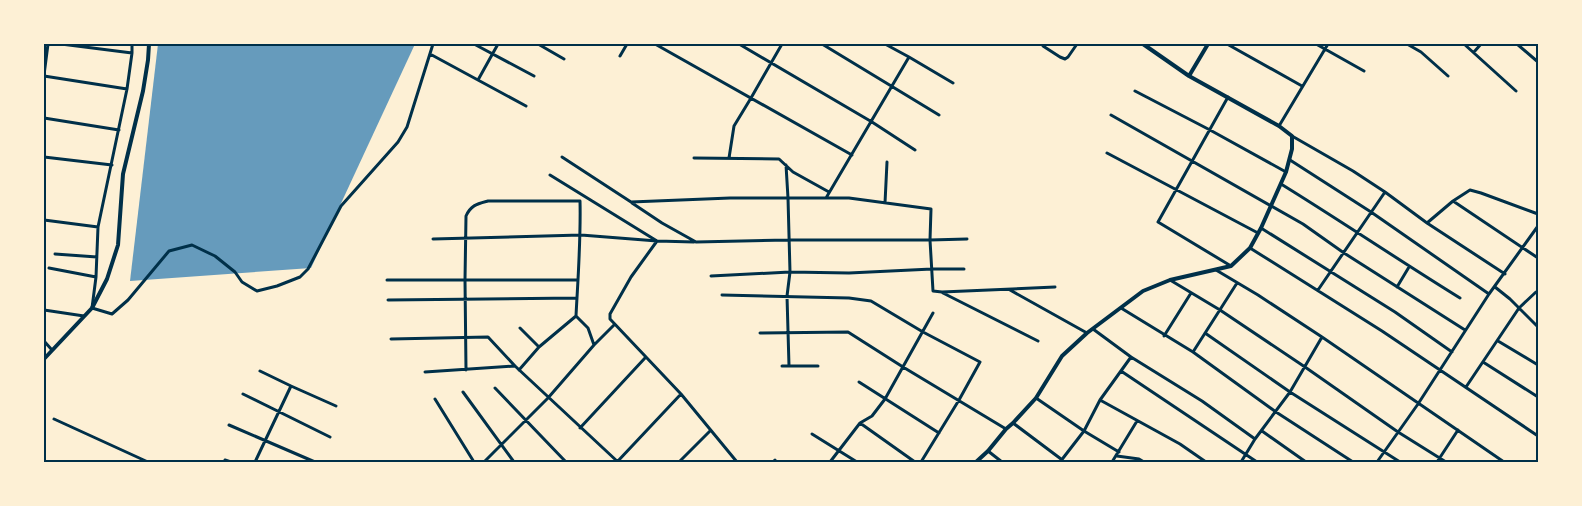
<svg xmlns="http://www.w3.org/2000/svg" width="1582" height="506" font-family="'PT Sans',sans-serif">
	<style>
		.water { fill: #669bbc }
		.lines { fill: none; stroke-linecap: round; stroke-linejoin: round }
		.minor { stroke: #003049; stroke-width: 3 }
		.tertiary { stroke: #003049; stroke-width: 4 }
		.neatline { fill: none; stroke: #003049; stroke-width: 2 }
	</style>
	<rect width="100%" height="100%" fill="#fdf0d5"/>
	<path class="water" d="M158,44H415L311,268L130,281Z"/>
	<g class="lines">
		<path class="minor" d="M61,44L132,53L127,89L98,227
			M474,44L534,76
			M538,44L564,59
			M655,44L852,155
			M739,44L872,122L915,150
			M822,44L939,115
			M1227,44L1302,86
			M1316,44L1364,71
			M1407,44L1421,52L1448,76
			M1464,44L1516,91
			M1517,44L1538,62
			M1043,46L1060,57L1065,59L1068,57L1077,44
			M1474,52L1481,44
			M132,53V44
			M430,54L526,106
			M620,56L627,44
			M909,57L953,83
			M44,75L48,44
			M44,76L127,89
			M478,80L498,44
			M1135,91L1210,130L1286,172
			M1228,97L1158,222L1231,266
			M1111,115L1303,224L1344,253L1465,330
			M44,118L119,130
			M1279,126L1328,44
			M1292,136L1353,171L1385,192L1427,223L1505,274
			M1107,153L1258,233
			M44,157L112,165
			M562,157L631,202L730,198H849L931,209L930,240L933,291L942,292L1055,287
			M694,158L779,159L793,172L829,192
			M729,158L734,126L751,98L782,44
			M1290,160L1371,212L1489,294
			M786,165L788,198L790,272L787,296L789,366
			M550,175L657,241L631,277L610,314V319L681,394L737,462
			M1281,184C1341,221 1400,261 1460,298
			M826,198L909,57L885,44
			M1453,201L1538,258
			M632,203L662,223L696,242L788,240H930L967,239
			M885,203L887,162
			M44,220L98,227L96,277L92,308L112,314L128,300L169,251L192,245L215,256L235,272L242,282L257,291L277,286L300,277L308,269L341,206L398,142L407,127L433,44
			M1427,223L1453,201L1470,190L1481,193L1538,214
			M1261,228L1395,312L1452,352
			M433,239L581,235L657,241L694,242
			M1250,248L1382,331L1538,436
			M55,254L97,257
			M49,268L96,277
			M1216,270L1258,295L1322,337L1504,462
			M711,276L790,272L849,273L932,269H964
			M387,280H577
			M1170,280L1220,310L1305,367L1398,432L1446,462
			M1397,287L1409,267
			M1495,287L1510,299L1538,327
			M1010,290L1087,333
			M1318,290L1385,192
			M943,293L1038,341
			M722,295L849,298L871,301L923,332L980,362L959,400L921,462
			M388,300L577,298
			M1121,308L1193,352L1276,412L1353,462
			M44,310L84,316
			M520,328L539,347
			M760,333L848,332L903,367L1006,429
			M1205,333L1290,392L1400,462
			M1164,336L1191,293
			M391,339L488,337L515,366L618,462
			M44,341L52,350
			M1498,341L1538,365
			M594,345L614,325
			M1193,352L1237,283
			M1131,357L1202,401L1255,439
			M1483,362L1538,397
			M782,366H818
			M466,370L465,280L466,216C471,205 477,204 488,201H580C581,239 578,277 576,316L539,347L519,370
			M1121,371L1257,462
			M425,372L515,366
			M859,382L939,433
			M291,386L336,406
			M1466,387L1519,308L1536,292H1538
			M495,388L566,462
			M463,392L514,462
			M243,394L330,437
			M1036,398L1084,431L1119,452
			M435,399L474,462
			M1100,400L1180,444L1206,462
			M54,419L148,462
			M860,423L915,462
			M1013,423L1065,462
			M229,425L315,462
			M580,428L645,358
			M1262,431L1306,462
			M812,434L857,462
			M988,451L1002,462
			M1117,456L1139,459L1144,462
			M225,460L231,462
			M255,462L291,386L260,371
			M484,462L548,398L594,345L588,328L576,316
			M617,462L681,394
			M679,462L710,431
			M773,462L775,460
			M830,462L860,423L872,416L885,399L933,313
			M1060,462L1084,431L1100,400L1131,357L1093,329
			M1112,462L1137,421
			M1241,462L1255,439L1290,392L1322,337
			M1377,462L1418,404L1489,294L1538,226
			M1437,462L1458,430"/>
		<path class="tertiary" d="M1189,76L1208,44
			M44,359L92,308L107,279L118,245L123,174L143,91L148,60L149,44
			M976,462L988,451L1006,429L1013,423L1036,398L1062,356L1087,333L1143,291L1170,280L1231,266L1250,248L1261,228L1286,172L1292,149V136L1279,126L1189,76L1143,44"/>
	</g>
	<rect width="1582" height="506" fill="none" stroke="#fdf0d5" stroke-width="90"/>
	<rect x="45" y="45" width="1492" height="416" class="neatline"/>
</svg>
